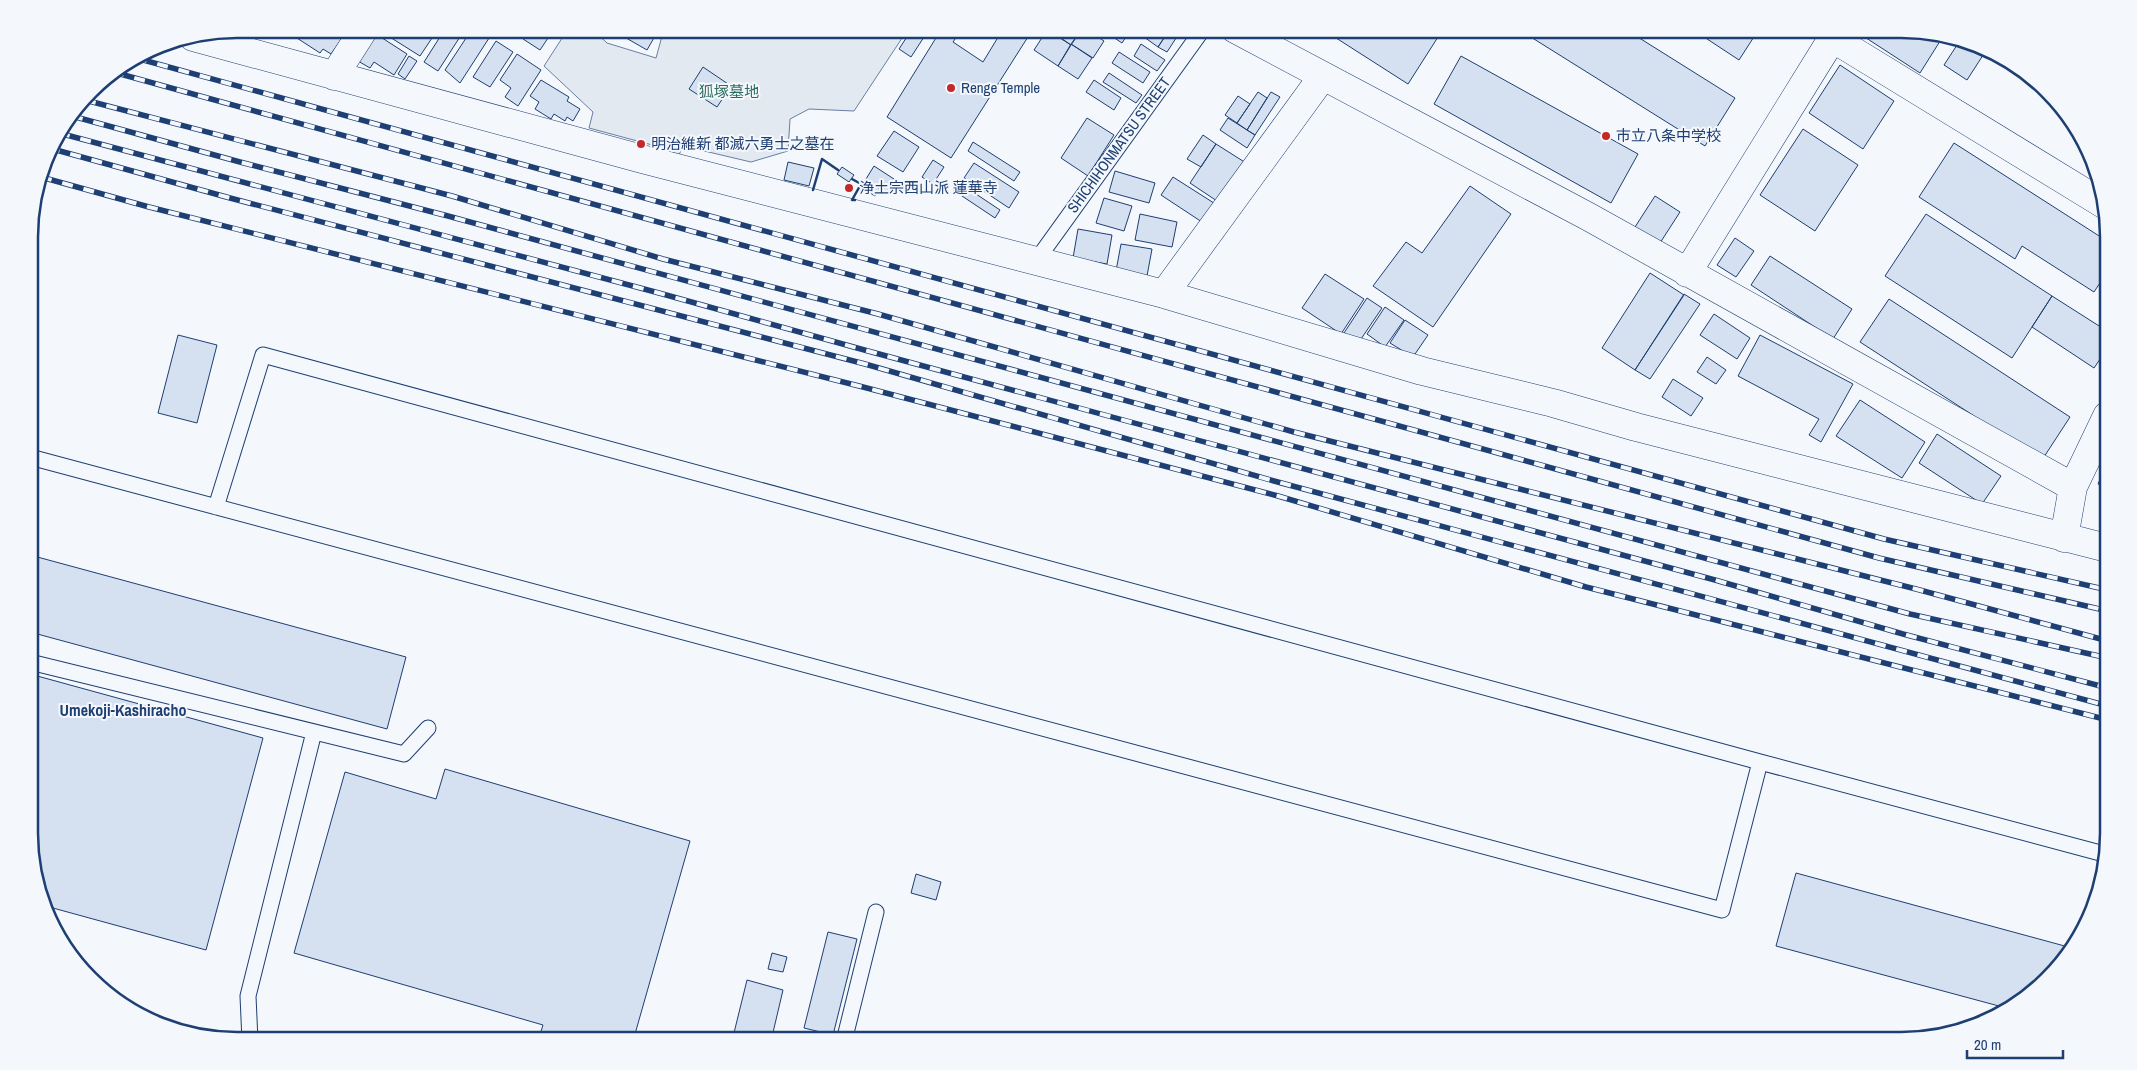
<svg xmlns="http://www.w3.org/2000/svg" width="2137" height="1070" font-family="'Archivo Narrow','Noto Sans JP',sans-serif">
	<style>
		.green { fill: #e3e9f0; stroke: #687fa3 }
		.building { fill: #d5e0f0; stroke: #1d3f73 }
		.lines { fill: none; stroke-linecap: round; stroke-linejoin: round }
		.service-casing { stroke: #1d3f73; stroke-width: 17 }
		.minor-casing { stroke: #1d3f73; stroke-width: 29 }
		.service { stroke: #f4f7fb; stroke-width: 15 }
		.minor { stroke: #f4f7fb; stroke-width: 28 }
		.rail-casing { stroke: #1d3f73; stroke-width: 5.5 }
		.rail { stroke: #f4f7fb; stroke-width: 4; stroke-dasharray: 11; stroke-linecap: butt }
		.wall { stroke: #1d3f73; stroke-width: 2.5 }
		.poi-dot { fill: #c62828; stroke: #f4f7fb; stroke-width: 2 }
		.labels { text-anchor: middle; stroke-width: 4; stroke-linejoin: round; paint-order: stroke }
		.poi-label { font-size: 15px; fill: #1d3f73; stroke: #f4f7fb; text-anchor: start }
		.park-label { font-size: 15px; fill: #2c6c60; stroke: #f4f7fb }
		.street-label { font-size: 15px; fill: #1d3f73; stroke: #f4f7fb }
		.neighbourhood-label { font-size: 16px; font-weight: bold; fill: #1d3f73; stroke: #f4f7fb }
		.rim { fill: none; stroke: #1d3f73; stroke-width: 2.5 }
	</style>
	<rect width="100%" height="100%" fill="#f4f7fb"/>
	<path class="green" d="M568,29H592L607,43L656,58L664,29H908L854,111L809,109L790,119L788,151L751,162L683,146L679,155L656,146L589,128L593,112L544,66Z"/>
	<path class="building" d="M245,29L241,35L232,30L237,29Z
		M283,29H343L347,31L331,54L323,49L320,53Z
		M377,29H431L436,32L420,56Z
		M445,29H465L438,71L424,62Z
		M472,29L480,31L482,29L491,35L460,83L445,70Z
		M507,29H527L521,38Z
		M529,29H554L540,50L523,39Z
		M615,29H659L647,50L614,31Z
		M912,29L924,37L911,57L899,49Z
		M949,29H962L953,42L983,62L1003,29H1033L951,158L887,117L939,33L945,36Z
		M1048,29H1082L1071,45Z
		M1082,29H1086L1104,41L1093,58L1071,44Z
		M1100,29H1115L1110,35Z
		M1115,29H1131L1122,43L1110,35Z
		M1137,29H1149L1144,37L1135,31Z
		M1149,29H1170L1158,47L1144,37Z
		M1170,29H1182L1167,52L1158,47Z
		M1322,29H1424L1438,37L1408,84Z
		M1518,29H1625L1735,98L1705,146Z
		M1701,29H1759L1739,60L1698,33Z
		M1864,29H1900L1942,38L1920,73L1860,34Z
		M1047,30L1071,45L1058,66L1034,50Z
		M376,34L407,54L394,75L374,62L370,68L358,61Z
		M496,41L513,52L490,87L473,77Z
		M1959,42L1987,49L1967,80L1944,65Z
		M1071,44L1092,58L1078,79L1058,66Z
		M1141,44L1165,60L1157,71L1134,56Z
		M1119,52L1150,72L1143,83L1112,63Z
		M517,54L541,70L518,106L505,97L511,88L500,80Z
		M409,56L417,61L405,79L398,74Z
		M1461,56L1638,154L1611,203L1434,104Z
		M1840,65L1894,101L1863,149L1809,113Z
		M703,67L731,86L717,107L689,89Z
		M1109,73L1142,95L1136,103L1103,82Z
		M541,80L569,97L567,101L580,109L573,121L567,117L565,121L554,114L551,119L535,109L539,102L530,96Z
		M1094,80L1121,98L1114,110L1086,92Z
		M1258,92L1267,98L1247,130L1237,123Z
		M1271,92L1280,97L1255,135L1247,130Z
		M1238,96L1250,104L1237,123L1225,115Z
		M1087,118L1114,135L1088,176L1061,158Z
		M1228,118L1255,135L1247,148L1220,130Z
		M1803,129L1858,165L1815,231L1760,195Z
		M894,131L919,147L903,172L877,156Z
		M1203,135L1216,144L1201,167L1187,159Z
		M973,142L1020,172L1014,181L968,151Z
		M1954,143L2107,241V272L2094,292L2022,246L2015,259L1919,197Z
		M1216,144L1246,163L1220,203L1190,183Z
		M933,160L944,167L933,184L922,177Z
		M788,162L814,168L809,186L784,180Z
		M974,163L1019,192L1009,208L964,178Z
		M874,166L897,181L888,194L866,179Z
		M842,167L854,175L849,182L837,174Z
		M1115,171L1155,183L1149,203L1109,192Z
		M1173,177L1217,205L1205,224L1161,195Z
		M866,179L880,189L875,196L861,187Z
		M958,182L1000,210L995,218L953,190Z
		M1470,186L1511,214L1433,327L1373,286L1406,242L1422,253Z
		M1655,196L1680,212L1660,243L1635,227Z
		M1104,198L1132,206L1124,231L1096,223Z
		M1140,214L1177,222L1172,247L1135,240Z
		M1926,214L2052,296L2012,358L1885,276Z
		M1078,229L1112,235L1107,264L1073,258Z
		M1735,238L1754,251L1736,277L1717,265Z
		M1121,244L1152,249L1147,276L1116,271Z
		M1770,256L1852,309L1833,339L1751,285Z
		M1650,273L1684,295L1635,370L1602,348Z
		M1325,274L1364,299L1341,334L1302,308Z
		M1684,294L1700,304L1650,379L1635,370Z
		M2052,296L2107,331V349L2094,368L2032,327Z
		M1367,298L1382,308L1359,342L1344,333Z
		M1889,299L2070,417L2042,460L1860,342Z
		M1385,307L1404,320L1385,347L1367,334Z
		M1714,314L1750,338L1737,359L1700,335Z
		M1405,320L1428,335L1413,357L1390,343Z
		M178,335L217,345L197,423L158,413Z
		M1760,335L1853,384L1821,442L1809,435L1819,419L1738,376Z
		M1707,357L1726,370L1716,384L1697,372Z
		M1673,379L1703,398L1691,416L1662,397Z
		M1860,400L1925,442L1902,478L1836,436Z
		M1937,434L2001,476L1982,504L1919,463Z
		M2107,462V488L2098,484Z
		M2107,506V526L2100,523Z
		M30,555L406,657L387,729L30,632Z
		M30,674L263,738L206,950L42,905L31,861Z
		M445,769L690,841L633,1041H604L587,1036L585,1041H538L543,1025L294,953L345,772L436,799Z
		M1796,873L2072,948L2057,970L2016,1006L2010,1009L1776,946Z
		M916,874L941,882L936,900L911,893Z
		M828,932L857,939L833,1035L804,1028Z
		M772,953L787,957L783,972L768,969Z
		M747,980L783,990L771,1041H732Z"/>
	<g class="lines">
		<g class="service-casing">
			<path id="service" d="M1036,261L1203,29
				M30,457L1722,910L1760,762L2104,854
				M216,507L263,355L1760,762
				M30,662L404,754L428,728
				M250,1041L248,996L314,732
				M844,1041L876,912"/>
		</g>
		<g class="minor-casing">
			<path id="minor" d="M1235,29L1589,217L2073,487
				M193,37L642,159L1164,294L1422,371L1553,403L1636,427L2107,548
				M1832,38L2105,205
				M334,76L364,29
				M1687,273L1838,29
				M1164,294L1323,76
				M2064,538L2073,487L2107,416"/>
		</g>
		<use href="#service" class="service"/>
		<use href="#minor" class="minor"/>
		<g class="rail-casing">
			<path id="rail" d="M136,58L1884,539L2108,590
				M113,72L1879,558L2108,611
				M85,100L452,196L663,259L878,314L1294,432L1916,589L2108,641
				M72,116L240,162L448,216L1910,614L2108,658
				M59,133L659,293L868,351L1715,580L1903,634L2108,688
				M49,148L230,198L865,364L1274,481L2108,706
				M41,177L149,207L863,387L1278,496L1586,587L2108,720"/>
		</g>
		<use href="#rail" class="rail"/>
		<path class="wall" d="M852,179L861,184L852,200H855
			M813,190L822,159L838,170"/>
	</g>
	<g class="poi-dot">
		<circle cx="951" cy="88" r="5"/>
		<circle cx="1606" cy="136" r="5"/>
		<circle cx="641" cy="144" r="5"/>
		<circle cx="849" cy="188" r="5"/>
	</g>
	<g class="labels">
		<g class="poi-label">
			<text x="961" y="93">Renge Temple</text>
			<text x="1616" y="141">市立八条中学校</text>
			<text x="651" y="149">明治維新 都滅六勇士之墓在</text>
			<text x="859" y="193">浄土宗西山派 蓮華寺</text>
		</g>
		<g class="park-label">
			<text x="729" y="97">狐塚墓地</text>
		</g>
		<g class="street-label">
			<text transform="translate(1119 145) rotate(-54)" y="5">SHICHIHONMATSU STREET</text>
		</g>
		<g class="neighbourhood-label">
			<text x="123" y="716">Umekoji-Kashiracho</text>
		</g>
	</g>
	<path d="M0 0H2137V1070H0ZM237 38H1901A199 199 0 0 1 2100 237V833A199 199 0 0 1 1901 1032H237A199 199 0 0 1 38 833V237A199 199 0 0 1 237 38Z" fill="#f4f7fb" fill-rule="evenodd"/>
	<path class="rim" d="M237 38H1901A199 199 0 0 1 2100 237V833A199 199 0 0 1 1901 1032H237A199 199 0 0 1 38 833V237A199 199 0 0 1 237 38Z"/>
	<path d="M1967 1050v8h96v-8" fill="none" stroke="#1d3f73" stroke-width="2.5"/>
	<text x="1974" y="1050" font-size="15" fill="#1d3f73" stroke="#f4f7fb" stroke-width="4" paint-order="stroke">20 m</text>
</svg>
